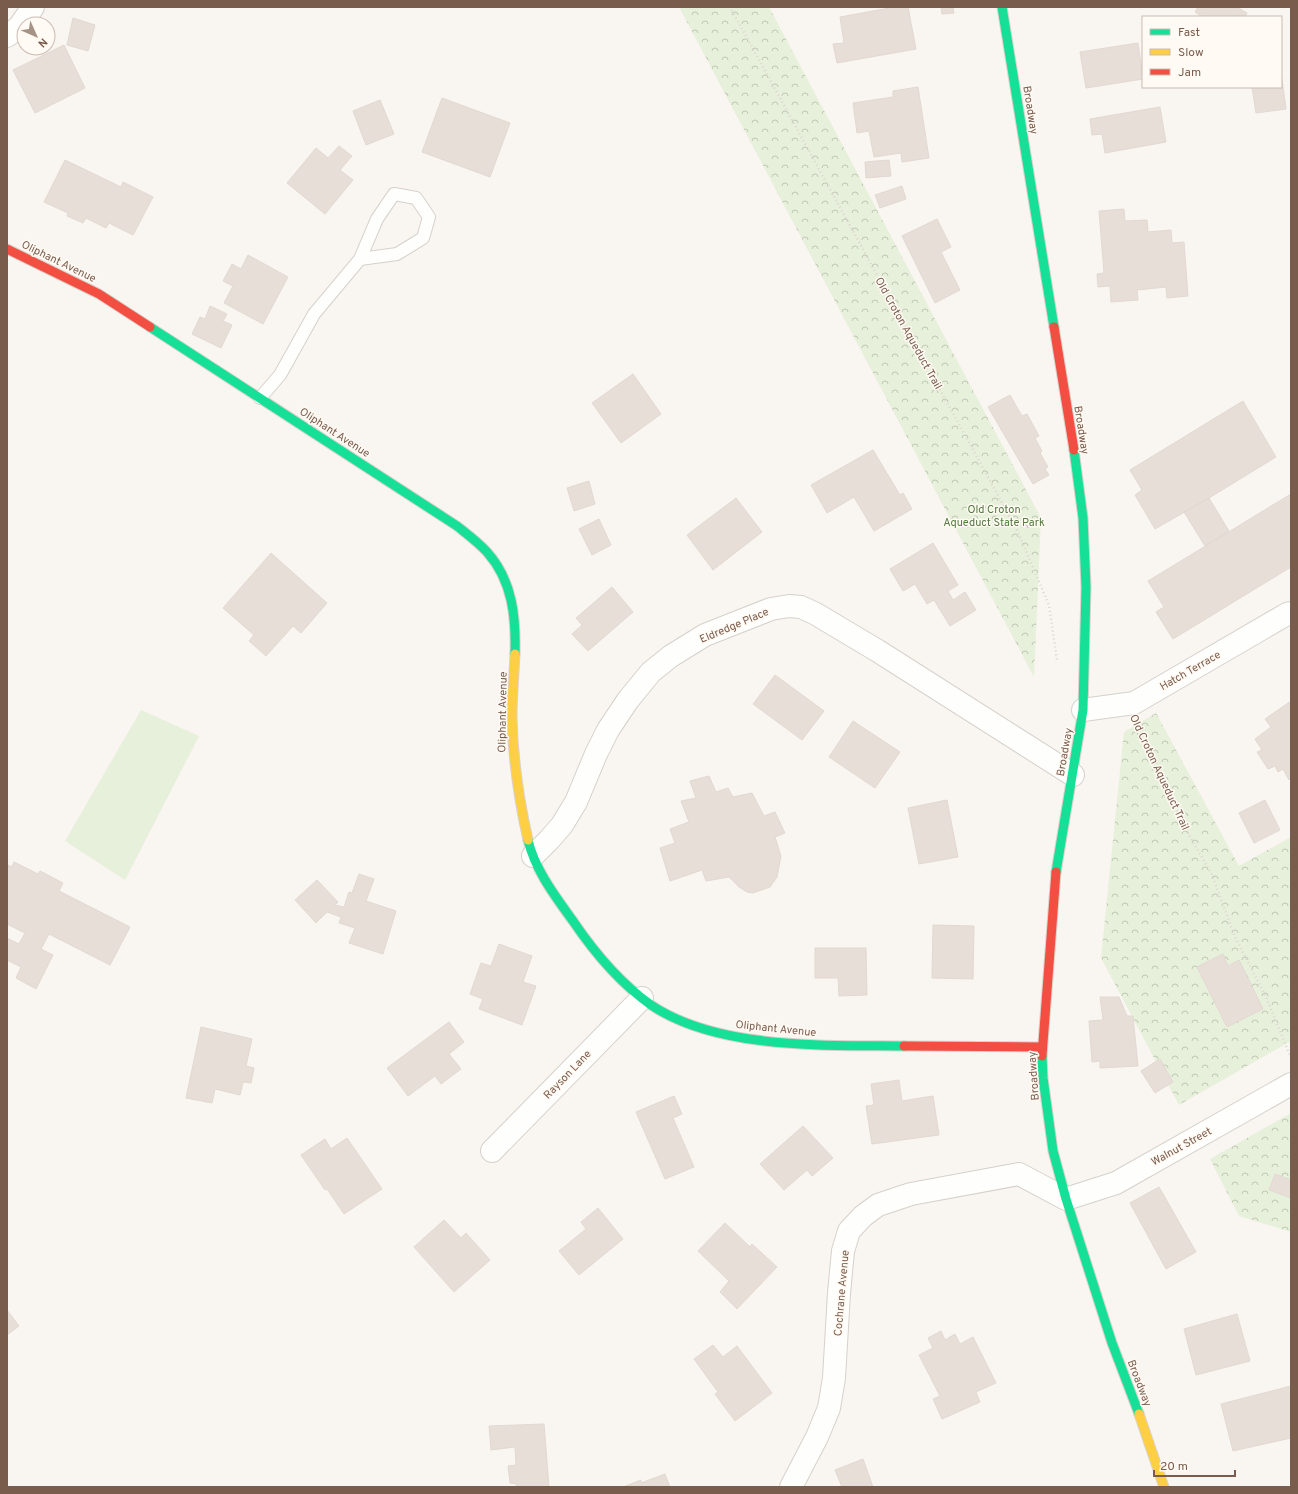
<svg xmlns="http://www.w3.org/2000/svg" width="1298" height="1494" font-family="Overpass,sans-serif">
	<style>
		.green { fill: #e7f0db }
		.park { fill: url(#park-crowns) }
		.building { fill: #e6ded7; stroke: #e2d8d2 }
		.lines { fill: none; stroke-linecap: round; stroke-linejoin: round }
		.lane-casing { stroke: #d7d1cb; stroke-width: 14 }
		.street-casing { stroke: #d7d1cb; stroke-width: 24 }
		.fast-casing { stroke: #d9d2cb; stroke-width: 11 }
		.slow-casing { stroke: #d9d2cb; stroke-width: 11 }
		.jam-casing { stroke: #d9d2cb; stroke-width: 11 }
		.path { stroke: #dcd5d0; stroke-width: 2.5; stroke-dasharray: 1 3; stroke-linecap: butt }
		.lane { stroke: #fefefd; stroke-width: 12 }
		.street { stroke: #fefefd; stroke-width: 22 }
		.fast { stroke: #16e098; stroke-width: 9 }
		.slow { stroke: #ffcf43; stroke-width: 9 }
		.jam { stroke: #f24e42; stroke-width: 9 }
		.labels { text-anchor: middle; stroke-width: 3; stroke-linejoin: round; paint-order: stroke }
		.street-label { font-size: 11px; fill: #7a5c4d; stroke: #fffaf3 }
		.park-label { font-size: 11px; fill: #537a41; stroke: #fffaf3 }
	</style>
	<defs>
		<pattern id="park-crowns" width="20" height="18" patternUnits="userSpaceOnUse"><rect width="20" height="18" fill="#e7f0db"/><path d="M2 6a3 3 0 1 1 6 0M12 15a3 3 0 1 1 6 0" fill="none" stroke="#c0c6b4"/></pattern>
	</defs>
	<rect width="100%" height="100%" fill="#f9f5f0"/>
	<path class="green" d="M141,710L199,736L125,880L65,841Z"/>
	<path class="park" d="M679,7H769L1041,518L1034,677Z
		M1156,713L1239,866L1291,837V1041L1179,1105L1101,958L1124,732Z
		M1291,1113V1232L1239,1216L1210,1159Z"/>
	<path class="building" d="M895,7H908L916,49L837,63L833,44L844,43L840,17Z
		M941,7H953L954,13L942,14Z
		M1198,7H1237L1247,13L1245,17H1202L1195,12Z
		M73,18L95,25L88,51L67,45Z
		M1138,43L1143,79L1086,88L1080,52Z
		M64,45L85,88L35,113L13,70Z
		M1281,72L1286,109L1256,113L1252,87H1281Z
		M918,87L929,158L902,162L901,153L874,157L869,131L857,133L853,103L893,97V91Z
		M442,98L510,123L490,177L422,152Z
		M380,100L394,134L366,145L353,111Z
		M1160,107L1166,142L1105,153L1102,134L1092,135L1090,119Z
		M339,146L352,156L340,170L353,180L325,214L287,183L316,148L328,158Z
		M65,160L121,187L123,182L153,197L133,235L109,223L106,228L86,218L83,223L67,216L68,213L44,202Z
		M889,160L891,176L866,178L865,162Z
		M902,186L906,199L880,208L875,195Z
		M1124,209L1125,221L1147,220L1148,232L1171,230L1172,243L1184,242L1188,296L1167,298L1166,287L1137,290L1138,300L1111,302L1110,286L1098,287L1097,274L1104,273L1099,211Z
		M937,219L951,247L941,252L960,290L935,303L902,236Z
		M248,255L288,277L263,324L224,303L233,286L223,281L232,264L241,269Z
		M210,306L227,314L223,321L232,325L221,348L192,334L200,317L205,319Z
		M633,374L661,414L621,443L592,403Z
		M1010,395L1022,416L1027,414L1039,436L1035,438L1042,451L1040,453L1048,467L1045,469L1049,475L1033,484L988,407Z
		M1243,401L1276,457L1209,498L1155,529L1135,495L1142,490L1130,470Z
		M873,450L900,495L903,493L912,509L874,531L854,497L827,513L811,485Z
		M589,481L595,504L574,511L567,488Z
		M1291,494V567L1173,639L1156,612L1164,607L1148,581Z
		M736,498L762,532L713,570L687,535Z
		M1209,498L1229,531L1205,546L1184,512Z
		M599,519L611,545L592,555L579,529Z
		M933,543L958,585L948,591L953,600L965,592L976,610L950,626L934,600L927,604L915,584L903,591L890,569Z
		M271,553L327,603L301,633L293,626L266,656L249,641L254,635L223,608Z
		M612,587L633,612L588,651L572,634L582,625L576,618Z
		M775,675L824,711L802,740L753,704Z
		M1291,701V778L1289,780L1283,769L1278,772L1275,766L1268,769L1257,752L1262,750L1255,739L1271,727L1265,719Z
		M853,721L900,752L875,788L829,757Z
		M709,776L716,792L728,788L733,797L752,793L764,816L775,812L785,833L775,837L781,856L777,877L770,887L753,893L747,892L739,887L729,877L706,881L702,870L670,881L660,848L675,843L670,829L689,822L681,801L696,798L690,781Z
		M947,800L958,857L919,864L908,808Z
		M1265,800L1280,830L1254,843L1239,813Z
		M14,862L38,874L40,871L63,883L59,891L130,927L110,965L49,934L41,949L53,955L36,989L16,978L21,967L7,960V938L19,944L25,933L7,924V866L8,865L12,867Z
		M359,874L374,879L366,901L396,911L383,954L349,943L355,928L339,923L341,917L327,912L316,923L295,900L317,880L338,902L335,905L344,907L349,892L352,893Z
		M933,925L974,926L973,979L932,978Z
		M499,944L532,956L523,982L536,986L522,1025L479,1009L483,999L470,994L481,963L491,966Z
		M815,948H866L867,995L839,996L838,978H815Z
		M1223,954L1228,966L1239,960L1263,1009L1227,1027L1197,967Z
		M1100,997H1119L1127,1016H1133L1138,1066L1100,1068V1061L1092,1062L1089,1021L1103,1020Z
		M449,1022L464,1042L449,1054L461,1069L441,1084L435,1076L408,1096L387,1068Z
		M201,1027L252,1039L246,1066L254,1068L251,1083L243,1082L240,1095L215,1089L212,1103L186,1098Z
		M1160,1059L1173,1082L1155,1093L1141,1071Z
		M899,1080L902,1101L933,1096L939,1135L872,1144L866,1106L874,1105L871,1084Z
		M674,1096L682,1114L673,1118L694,1167L665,1179L636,1112Z
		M803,1126L833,1158L812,1176L807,1170L784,1190L760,1164Z
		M347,1138L382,1189L344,1214L327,1189L325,1190L301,1155L325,1139L331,1149Z
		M1275,1174L1291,1180V1198L1269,1190Z
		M1159,1187L1196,1252L1166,1269L1130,1203Z
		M598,1208L623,1239L579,1275L559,1251L586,1229L581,1222Z
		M444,1220L461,1238L466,1233L490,1260L454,1292L414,1247Z
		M725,1223L750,1247L752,1244L777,1267L737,1309L720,1292L729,1281L698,1251Z
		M7,1310L19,1326L7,1335Z
		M1237,1314L1250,1361L1196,1375L1184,1329Z
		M941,1331L945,1340L955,1334L960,1344L973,1337L996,1383L976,1392L980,1402L942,1419L933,1399L940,1396L919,1355L933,1348L928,1338Z
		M713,1345L723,1357L737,1346L772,1393L735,1421L715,1394L718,1392L694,1359Z
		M1291,1386V1438L1233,1451L1221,1404Z
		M544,1424L549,1487H517L516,1484L510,1483L508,1466L516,1465L515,1447L491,1450L489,1426Z
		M863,1459L873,1487H842L835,1470Z
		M665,1474L670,1487H623L641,1480V1483Z"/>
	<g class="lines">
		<g class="lane-casing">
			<path id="lane" d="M260,398L280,375L314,314L360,259L397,254L423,238L429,217L416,198L394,194L377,219L360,259"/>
		</g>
		<g class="street-casing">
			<path id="street" d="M7,36L19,27L33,7
				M1083,710L1134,703L1287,614L1291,613
				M533,856L549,840L562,825L576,802L596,754L608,730L628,700L651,672L671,656L705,635L771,609L789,606L801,607L816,614L878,651L1073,775
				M492,1151L642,998
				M791,1487L817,1437L829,1408L834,1378L839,1293L843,1251L849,1231L863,1216L878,1205L911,1194L1019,1174L1066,1199L1116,1183L1291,1084"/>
		</g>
		<g class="fast-casing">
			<path id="fast" d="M1002,7L1054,327
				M150,327L457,526C467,534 478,542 487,552C513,581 516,618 515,654
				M528,840C535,870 555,896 573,921C594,952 620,983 651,1005C718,1050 826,1045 904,1046
				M1056,872L1083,710L1086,587L1083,518L1074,450
				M1042,1056L1043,1078L1053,1151L1066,1199L1112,1343L1139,1414"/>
		</g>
		<g class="slow-casing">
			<path id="slow" d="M515,654C514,676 512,697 512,718C513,759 519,800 528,840
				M1139,1414L1164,1487"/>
		</g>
		<g class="jam-casing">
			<path id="jam" d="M7,249L99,294L150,327
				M1054,327L1074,450
				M904,1046L1042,1047
				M1042,1056L1056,872"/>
		</g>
		<path class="path" d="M730,7L1017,530L1049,605L1057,660
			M1141,726L1181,821L1212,875L1235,937L1266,997L1291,1058"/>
		<use href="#lane" class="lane"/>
		<use href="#street" class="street"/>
		<use href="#fast" class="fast"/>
		<use href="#slow" class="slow"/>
		<use href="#jam" class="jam"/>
	</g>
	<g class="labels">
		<g class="street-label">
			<text transform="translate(1031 110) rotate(81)" y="4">Broadway</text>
			<text transform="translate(59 261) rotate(26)" y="4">Oliphant Avenue</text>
			<text transform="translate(909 333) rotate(61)" y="4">Old Croton Aqueduct Trail</text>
			<text transform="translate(1082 430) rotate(81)" y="4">Broadway</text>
			<text transform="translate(335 432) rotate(33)" y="4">Oliphant Avenue</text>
			<text transform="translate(734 625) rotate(-23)" y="4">Eldredge Place</text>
			<text transform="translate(1190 670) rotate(-30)" y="4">Hatch Terrace</text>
			<text transform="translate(502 712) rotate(-89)" y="4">Oliphant Avenue</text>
			<text transform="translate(1064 752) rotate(-80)" y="4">Broadway</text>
			<text transform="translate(1160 772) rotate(65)" y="4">Old Croton Aqueduct Trail</text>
			<text transform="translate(776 1028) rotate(6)" y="4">Oliphant Avenue</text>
			<text transform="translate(567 1074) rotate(-46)" y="4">Rayson Lane</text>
			<text transform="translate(1033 1076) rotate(-94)" y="4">Broadway</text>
			<text transform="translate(1181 1146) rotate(-29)" y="4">Walnut Street</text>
			<text transform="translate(841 1293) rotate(-85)" y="4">Cochrane Avenue</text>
			<text transform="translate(1140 1383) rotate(69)" y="4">Broadway</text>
		</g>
		<g class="park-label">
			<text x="994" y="513">Old Croton<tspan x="994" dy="13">Aqueduct State Park</tspan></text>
		</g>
	</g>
	<rect width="1298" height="1494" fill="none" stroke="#7a5c4d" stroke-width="16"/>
	<rect x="1142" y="16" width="140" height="72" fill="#fffaf3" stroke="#cabbb1"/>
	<rect x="1150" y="29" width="20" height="6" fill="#16e098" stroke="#cabbb1"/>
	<text x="1178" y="36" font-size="12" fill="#7a5c4d">Fast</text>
	<rect x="1150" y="49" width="20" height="6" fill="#ffcf43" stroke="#cabbb1"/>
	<text x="1178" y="56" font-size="12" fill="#7a5c4d">Slow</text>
	<rect x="1150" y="69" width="20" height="6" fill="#f24e42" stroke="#cabbb1"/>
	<text x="1178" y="76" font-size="12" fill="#7a5c4d">Jam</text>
	<g transform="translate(36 36) rotate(135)"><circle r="19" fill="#fffaf3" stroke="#cabbb1"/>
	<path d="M0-3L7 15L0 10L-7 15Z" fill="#a69286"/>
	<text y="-6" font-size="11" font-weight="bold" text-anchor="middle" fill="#7a5c4d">N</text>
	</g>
	<path d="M1154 1470v6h81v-6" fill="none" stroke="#7a5c4d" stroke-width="2"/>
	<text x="1160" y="1470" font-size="12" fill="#7a5c4d" stroke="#fffaf3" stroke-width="3" paint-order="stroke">20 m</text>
</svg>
